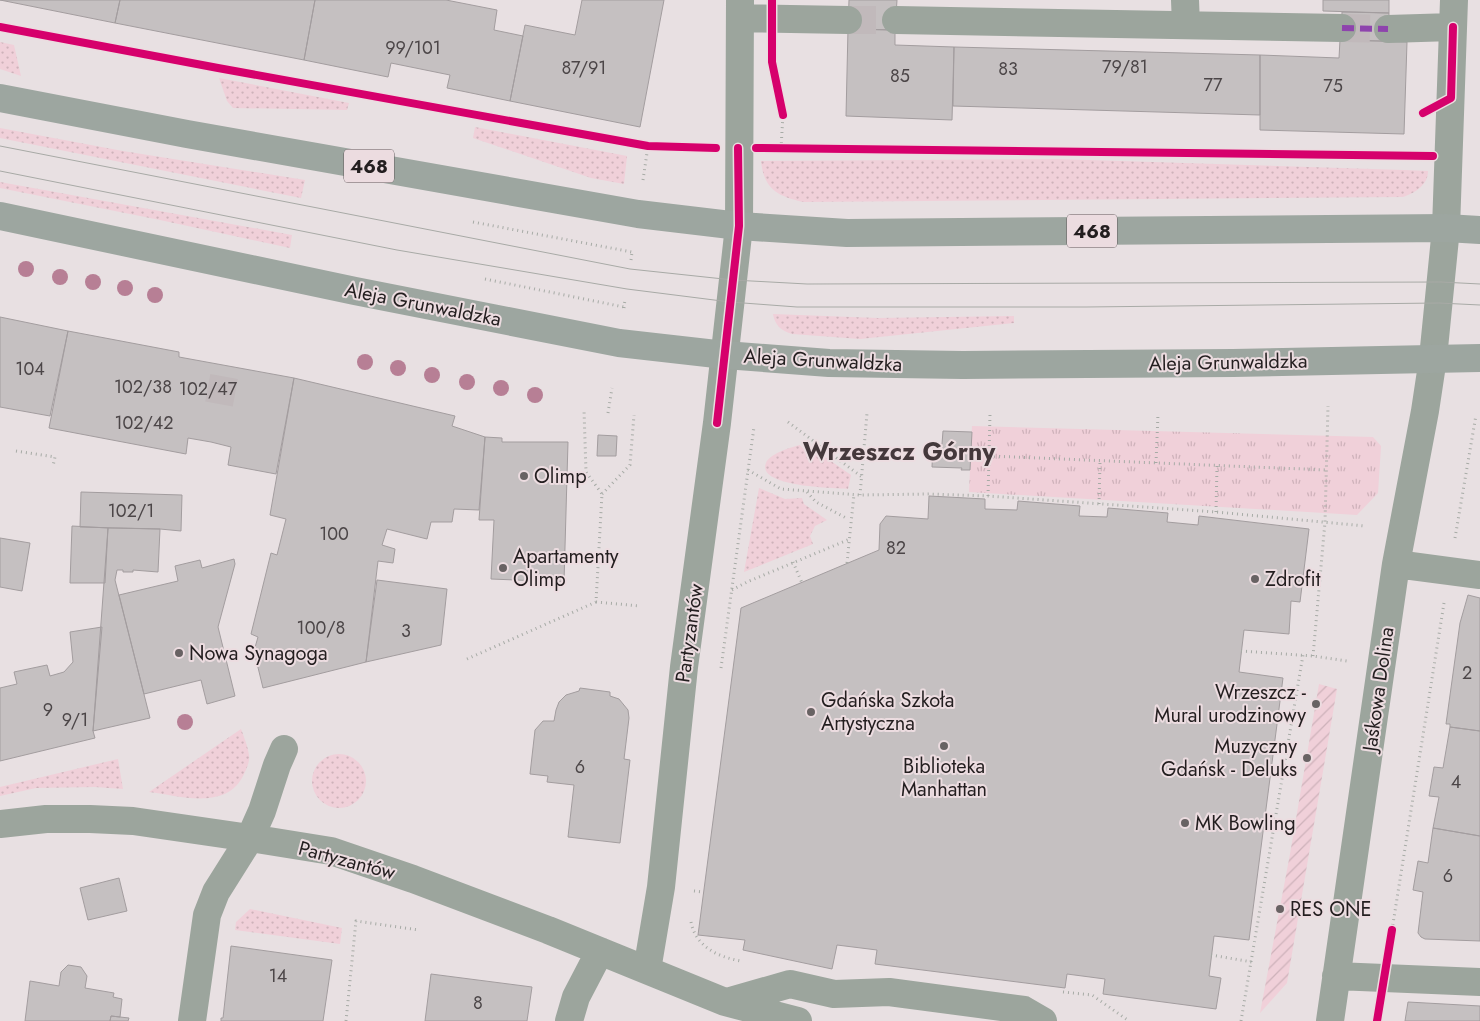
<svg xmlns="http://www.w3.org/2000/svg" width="1480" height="1021" font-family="Jost,sans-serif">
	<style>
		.grass { fill: url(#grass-dots) }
		.park { fill: url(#park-tufts) }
		.garden { fill: url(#garden-furrows) }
		.building { fill: #c5c0c1; stroke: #a39d9f }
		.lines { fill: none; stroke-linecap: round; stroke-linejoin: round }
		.minor-tunnel { stroke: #c1b9bb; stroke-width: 28; stroke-dasharray: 28 14; stroke-linecap: butt }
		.path { stroke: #a7aba6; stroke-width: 3; stroke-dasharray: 1 4; stroke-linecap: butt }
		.minor { stroke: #9ca59d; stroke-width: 28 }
		.major { stroke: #9da6a0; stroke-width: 28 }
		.tram { stroke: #a8aaa6; stroke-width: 1 }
		.quiet { stroke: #8e44ad; stroke-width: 6; stroke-dasharray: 12 6; stroke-linecap: butt }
		.cycleway-casing { stroke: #ecdce0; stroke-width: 11 }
		.cycleway { stroke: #d6006c; stroke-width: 8 }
		.tree { fill: #b77f95 }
		.poi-dot { fill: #686263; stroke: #ecdce0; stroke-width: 2 }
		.labels { text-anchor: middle; stroke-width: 4; stroke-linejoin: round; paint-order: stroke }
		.number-label { font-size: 18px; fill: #4c4648 }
		.shield { fill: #ecdce0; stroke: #5f5759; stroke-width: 1 }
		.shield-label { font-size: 19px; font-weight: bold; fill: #231e1f }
		.street-label { font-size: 20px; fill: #231e1f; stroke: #ecdce0 }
		.poi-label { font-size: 20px; fill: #231e1f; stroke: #ecdce0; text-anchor: start }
		.district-label { font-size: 25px; font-weight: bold; fill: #44383b; stroke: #ecdce0 }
	</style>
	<defs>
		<pattern id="grass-dots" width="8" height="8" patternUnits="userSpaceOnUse" patternTransform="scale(1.25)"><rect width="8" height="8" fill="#f0d0d9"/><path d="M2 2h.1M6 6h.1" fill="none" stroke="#ceb2ba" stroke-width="1.8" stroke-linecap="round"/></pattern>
		<pattern id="park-tufts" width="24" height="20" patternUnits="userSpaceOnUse" patternTransform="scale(1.25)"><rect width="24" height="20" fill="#f0d0d9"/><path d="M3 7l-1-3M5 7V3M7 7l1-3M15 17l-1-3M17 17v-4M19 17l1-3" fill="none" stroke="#ceb2ba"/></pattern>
		<pattern id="garden-furrows" width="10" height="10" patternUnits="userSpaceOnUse" patternTransform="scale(1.25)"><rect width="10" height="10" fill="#f0d0d9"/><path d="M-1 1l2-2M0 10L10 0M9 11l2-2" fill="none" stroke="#ceb2ba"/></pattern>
	</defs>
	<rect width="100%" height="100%" fill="#e8e0e2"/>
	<path class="grass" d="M0,42L14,45L21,76L0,69Z
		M219,78L349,103L347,110L233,108L227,101Z
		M475,127L627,156L624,184L591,178L473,138Z
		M0,128L123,151L305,180L301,198L0,138Z
		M1057,159L1404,170L1428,171C1428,185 1415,193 1403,197L803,202C777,196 764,189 761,161Z
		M0,182L292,235L290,248L160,220L0,188Z
		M773,314L878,318L1014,316V323L860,339L792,334C782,331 775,326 773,314Z
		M800,445L809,455L815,450L851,475L848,489C834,488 756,487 766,463C769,454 791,447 800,445Z
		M759,488L785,499L802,498L804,504L827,520L815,526L810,536L813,544L744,572Z
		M241,729C244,737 248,747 249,755C250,761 247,768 244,774C227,811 181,796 149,792Z
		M312 781a27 27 0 1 1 54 0a27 27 0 1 1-54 0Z
		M118,759L123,789L95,787L36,788L0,796V787Z
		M250,909L342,928L340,944L235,930L236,922Z"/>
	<path class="park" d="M972,426L1373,437L1381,446L1378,493L1357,515L969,492Z"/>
	<path class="garden" d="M1319,684L1337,689L1287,983L1260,1013L1290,854Z"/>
	<path class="building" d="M0,0H120L115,23Z
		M120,0H315L304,60L115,23Z
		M315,0H446L497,10L494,30L523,36L510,101L447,88L450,75L391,63L388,77L304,60Z
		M582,0H664L640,127L510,101L525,25L575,35Z
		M849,0H897L895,30L848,29Z
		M1323,0H1389V13L1323,11Z
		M1342,12L1389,13L1388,41L1341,40Z
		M848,29L895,30V45L954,47L952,120L846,116Z
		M1340,40L1407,42L1404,134L1260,130V55L1339,58Z
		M954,47L1260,55V115L953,106Z
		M0,317L68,331L50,416L0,407Z
		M68,331L179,352V357L294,378L276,474L228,465L231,447L211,442L188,438L186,454L49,428Z
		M294,378L455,416L452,426L485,437L479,510L454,509L452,522H431L427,539L387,529L382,545L395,549L393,563L378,561L366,662L263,688L254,651L258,637L251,634L271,553L277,555L286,519L270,515Z
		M943,431L972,432L970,470H961L962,468L932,467L933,444H942Z
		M598,435L617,436L616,456H597Z
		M485,437L502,438V442H568L564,582L491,579L494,520H479Z
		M81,492L182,495L181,531L160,529L80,527Z
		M929,496L985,499V509L1017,510L1018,501L1080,506L1079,516L1107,517L1108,508L1168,513L1167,522L1198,525L1199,516L1309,529L1300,602L1291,601L1289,634L1244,630L1239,672L1283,678L1249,940L1214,936L1209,976L1221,978L1216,1009L1103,994L1105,979L1067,974L1065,988L875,964L877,950L837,945L832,969L743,950L745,940L698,935L741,608L879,550L880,524L886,516L928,519Z
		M72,526L108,528L105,583H70Z
		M108,528L160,529L158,572L133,570V572H123V570H117L115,580L150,718L93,731Z
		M0,538L30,543L22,591L0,587Z
		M234,559L235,564L218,627L235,696L207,704L201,680L144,694L119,595L178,581L175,566L200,560L202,568Z
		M377,580L447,589L441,645L366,662Z
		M1468,595L1480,598V731L1450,727V724H1446L1460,623Z
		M102,627L93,731L95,738L0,761V688L17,684L14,672L47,665L50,676L64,672L73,662L70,632Z
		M580,688L610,692V696L619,699L628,710L629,718L624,759L630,760L620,843L568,837L574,785L547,782L548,776L530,774L535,730L543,721H554L556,710L559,702L566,695L579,691Z
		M1450,727L1480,731V836L1433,828L1439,797L1429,796L1434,767L1443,768Z
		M1433,828L1480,836V941L1425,939L1421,937L1418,933L1423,892L1413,890L1418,861L1428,863Z
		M119,878L127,911L88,920L80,888Z
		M231,946L332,960L323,1021H221V1018H223Z
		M68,965L81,967L87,976L85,988L114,993L113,997L122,999L120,1017L111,1016L110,1021H25L30,981L59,986L61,972Z
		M431,974L532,987L527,1021H425Z
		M1408,1002L1480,1006V1021H1405Z
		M111,1016L129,1018L128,1021H110Z"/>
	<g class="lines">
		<path class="minor-tunnel" d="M848,20H896
			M1342,28L1388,29
			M219,404L226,366"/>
		<path class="path" d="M781,148L783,115
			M643,180L648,146
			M473,222L632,252
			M631,260L632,252
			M485,279L624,307
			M624,308L625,299
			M608,413L612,388
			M788,422L862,477
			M16,451L55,457L53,466
			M989,456L1327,470
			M1156,463L1158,414
			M748,470L781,489L860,495L929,494L988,496L1216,512L1365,526
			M807,492L816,502L848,519
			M602,494L630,465L634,415
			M860,495L867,413
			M988,496L990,414
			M1099,504L1100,461
			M1216,512L1217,466
			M1455,538L1476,415
			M793,562L802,583
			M847,563L854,494
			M732,590L747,582L850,539
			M596,602L640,606
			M1241,651L1313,656L1347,661
			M1313,656L1325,522L1328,406
			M467,659L596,602L602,494L586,472L584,410
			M721,668L754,427
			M694,891L703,892
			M691,922C696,947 718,957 741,961
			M1392,930L1444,603
			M1211,955L1252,962
			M1063,992L1092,995L1129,1021
			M346,1021L356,921L419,930
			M1241,1021L1303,655"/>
		<path class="minor" d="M1185,0L1186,25
			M740,18L848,20
			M896,20L1342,28
			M1388,29L1453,27
			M1396,564L1480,575
			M0,824L46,819H90L133,821L250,838L331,851L413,879L548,930L725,1002L798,1021
			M647,970L661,887L684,667L717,423L739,226L740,0
			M1336,976L1480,982
			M727,1002L790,984L834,994L889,992L1024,1010L1043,1021
			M192,1021L207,915L216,892L250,838L262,811L277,765L284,749
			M569,1021L576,997L600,951
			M1330,1021L1396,564L1425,411L1433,358L1446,228L1454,0"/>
		<path class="major" d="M0,98L187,134L638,214L739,226L847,233L1446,228L1480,230
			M0,216L355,291L619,343L725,355L829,363L963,365L1233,363L1480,358"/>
		<path class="tram" d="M0,146L630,269L733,280L807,284L1441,282L1480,284
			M0,171L397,250L627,289L730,302L797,307H1086L1439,303L1480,305"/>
		<path class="quiet" d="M1342,28L1388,29"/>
		<g class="cycleway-casing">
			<path id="cycleway" d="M772,0V62L783,115
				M0,27L218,68L648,146L716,148
				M1423,113L1451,98L1453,27
				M756,148L1433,156
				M717,423L739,226L738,148
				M1377,1021L1392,930"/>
		</g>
		<use href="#cycleway" class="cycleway"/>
	</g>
	<g class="tree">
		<circle cx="26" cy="269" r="8"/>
		<circle cx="60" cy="277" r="8"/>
		<circle cx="93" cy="282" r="8"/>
		<circle cx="125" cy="288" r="8"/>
		<circle cx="155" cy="295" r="8"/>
		<circle cx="365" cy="362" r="8"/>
		<circle cx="398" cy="368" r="8"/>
		<circle cx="432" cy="375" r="8"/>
		<circle cx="467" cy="382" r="8"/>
		<circle cx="501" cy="388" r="8"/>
		<circle cx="535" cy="395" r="8"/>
		<circle cx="185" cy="722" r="8"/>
	</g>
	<g class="poi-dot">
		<circle cx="524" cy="476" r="5"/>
		<circle cx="503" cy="568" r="5"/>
		<circle cx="1255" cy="579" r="5"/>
		<circle cx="179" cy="653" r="5"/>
		<circle cx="1316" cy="704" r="5"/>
		<circle cx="811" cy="712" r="5"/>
		<circle cx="944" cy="746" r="5"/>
		<circle cx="1307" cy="758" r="5"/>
		<circle cx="1185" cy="823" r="5"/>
		<circle cx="1280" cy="909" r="5"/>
	</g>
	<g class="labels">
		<g class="number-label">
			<text x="413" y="54">99/101</text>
			<text x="1125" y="73">79/81</text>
			<text x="584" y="74">87/91</text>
			<text x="1008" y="75">83</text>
			<text x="900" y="82">85</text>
			<text x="1213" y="91">77</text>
			<text x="1333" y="92">75</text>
			<text x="30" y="375">104</text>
			<text x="143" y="393">102/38</text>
			<text x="208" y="395">102/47</text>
			<text x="144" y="429">102/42</text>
			<text x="131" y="517">102/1</text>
			<text x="334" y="540">100</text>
			<text x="896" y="554">82</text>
			<text x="321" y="634">100/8</text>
			<text x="406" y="637">3</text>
			<text x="1467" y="679">2</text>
			<text x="48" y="716">9</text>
			<text x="75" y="726">9/1</text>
			<text x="580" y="773">6</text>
			<text x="1456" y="788">4</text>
			<text x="1448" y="882">6</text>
			<text x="278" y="982">14</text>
			<text x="478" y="1009">8</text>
		</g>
		<g class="shield">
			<rect x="344" y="149.5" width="50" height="33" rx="4"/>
			<rect x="1067" y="214.5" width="50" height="33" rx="4"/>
		</g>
		<g class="shield-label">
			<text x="369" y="173">468</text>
			<text x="1092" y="238">468</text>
		</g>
		<g class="street-label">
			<text transform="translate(423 304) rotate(11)" y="7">Aleja Grunwaldzka</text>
			<text transform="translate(823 360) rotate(3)" y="7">Aleja Grunwaldzka</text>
			<text transform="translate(1228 362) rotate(-1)" y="7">Aleja Grunwaldzka</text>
			<text transform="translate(689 633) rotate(-82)" y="7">Partyzantów</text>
			<text transform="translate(1378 689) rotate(-82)" y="7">Jaśkowa Dolina</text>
			<text transform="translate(347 860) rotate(15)" y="7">Partyzantów</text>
		</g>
		<g class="poi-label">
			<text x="534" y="483">Olimp</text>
			<text x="513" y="563">Apartamenty<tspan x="513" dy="23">Olimp</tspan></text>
			<text x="1265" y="586">Zdrofit</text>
			<text x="189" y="660">Nowa Synagoga</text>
			<text x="1306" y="699" text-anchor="end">Wrzeszcz -<tspan x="1306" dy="23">Mural urodzinowy</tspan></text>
			<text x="821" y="707">Gdańska Szkoła<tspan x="821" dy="23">Artystyczna</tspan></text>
			<text x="1297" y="753" text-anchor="end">Muzyczny<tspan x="1297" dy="23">Gdańsk - Deluks</tspan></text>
			<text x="944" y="773" text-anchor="middle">Biblioteka<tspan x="944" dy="23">Manhattan</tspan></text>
			<text x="1195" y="830">MK Bowling</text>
			<text x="1290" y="916">RES ONE</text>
		</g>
		<g class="district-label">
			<text x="899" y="460">Wrzeszcz Górny</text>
		</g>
	</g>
</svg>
